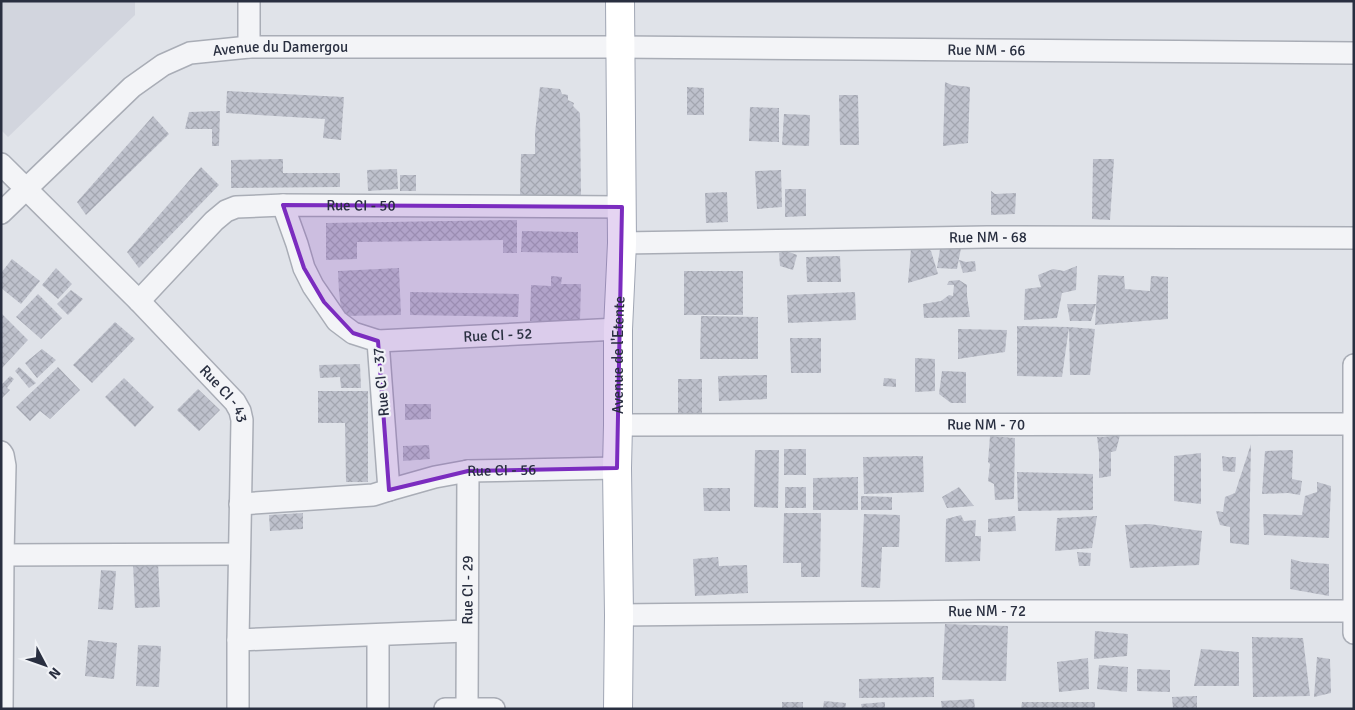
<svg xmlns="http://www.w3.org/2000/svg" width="1355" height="710" font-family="Signika,sans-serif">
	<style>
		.built { fill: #d2d5de }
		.building { fill: url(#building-cross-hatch) }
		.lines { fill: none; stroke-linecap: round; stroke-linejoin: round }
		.minor-casing { stroke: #a9adb6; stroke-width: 24 }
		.primary-casing { stroke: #a0a6b4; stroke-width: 30 }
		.minor { stroke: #f3f4f7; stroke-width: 21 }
		.primary { stroke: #fff; stroke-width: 28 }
		.marked { fill: #7b2cbf; fill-opacity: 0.2; stroke: #7b2cbf; stroke-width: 4; stroke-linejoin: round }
		.labels { text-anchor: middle; stroke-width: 4.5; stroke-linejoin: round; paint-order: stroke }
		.street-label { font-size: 15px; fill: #292f40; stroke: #f0f2f6 }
	</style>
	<defs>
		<pattern id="building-cross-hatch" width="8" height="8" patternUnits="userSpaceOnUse" patternTransform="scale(1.25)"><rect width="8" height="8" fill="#bec1cc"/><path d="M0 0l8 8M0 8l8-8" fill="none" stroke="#a3a6b0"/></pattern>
	</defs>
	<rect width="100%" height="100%" fill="#e0e3e9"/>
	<path class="built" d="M1,1H135V15L8,137L1,130Z"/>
	<path class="building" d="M945,82L952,85L970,87L968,143L943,146Z
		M540,87L560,89L562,94L568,95V100L574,103L573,106L580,113L581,196H520L521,154H535V133Z
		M687,87L704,88V115H687Z
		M227,91L344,97L341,140L323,138L325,119L226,113Z
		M839,95H858L859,145H840Z
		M750,107L779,108V142L749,141Z
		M220,111L219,146H212V129H185L189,112Z
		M784,114L810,115L809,146L782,145Z
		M153,116L169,134L86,215L77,202Z
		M283,159V173H340V187L231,188V160Z
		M1093,159H1114L1110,220L1092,219Z
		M201,167L219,185L139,268L127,252Z
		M397,169L398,189L368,191L367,170Z
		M781,170L782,207L757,209L755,171Z
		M400,175H416V191H400Z
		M785,189H806V216L785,217Z
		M991,191L995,194L1016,193L1015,214L991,215Z
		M727,192L728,222L706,223L705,193Z
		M517,220V253H503V240L357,242V259L326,260V223Z
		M522,231L578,232V253L521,252Z
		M925,247L931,251L938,274L908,283L911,248Z
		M961,248L957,269L937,268L940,249Z
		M786,251L797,255L793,270L780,266L779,253Z
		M840,256L841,282H807L806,257Z
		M12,259L40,281L21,304L1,288V273Z
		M959,260L966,262L975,261L976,271L963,273Z
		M1077,266L1076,290L1062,293L1057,318L1024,320L1025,289L1041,287L1038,275L1053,269L1064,271Z
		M56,268L72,284L58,299L42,285Z
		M399,268L401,315L342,316L339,292L338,271Z
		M684,271H743V315H684Z
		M1098,275L1124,276L1125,289L1150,291L1151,276L1168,277V319L1095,325Z
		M551,276L562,277L561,284H581L580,321H530L531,285L551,286Z
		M959,280L967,285V296L970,317L924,318L923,304L941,301L949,295L953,296L954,285H947L949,281Z
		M71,290L83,299L68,315L57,304Z
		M410,292L519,294L518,317L410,315Z
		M855,292L856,320L788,323L787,295Z
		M38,294L62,318L41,339L16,317Z
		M1067,304H1096L1091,321H1070Z
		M1,313L28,340L1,369Z
		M701,316L758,317V359H700Z
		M115,322L135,339L92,383L73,365Z
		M1017,326L1069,327L1062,377L1017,376Z
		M1069,327L1095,329L1090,375H1070Z
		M958,329L1007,330L1005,352L958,359Z
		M790,338H821V373H791Z
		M42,349L56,360L37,378L25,363Z
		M915,358L935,359V391L915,392Z
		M360,364L361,388H341L340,377L320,378L319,365Z
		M19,367L36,383L29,388L15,371Z
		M58,367L80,390L50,419L40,411L30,421L16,407Z
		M942,371L966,372V403H951L939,394Z
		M767,375V399L719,401L718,376Z
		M10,376L14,379L7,388L10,390L1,399V385Z
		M124,378L154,407L135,427L105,397Z
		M884,378L896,379V387L883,386Z
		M678,379H702V414H678Z
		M198,389L220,410L199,431L177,410Z
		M318,391H368V482H346L345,423H318Z
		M405,404H431V419L405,420Z
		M1120,435L1116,451L1111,452V476L1099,478V452L1097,437H1104Z
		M990,436L1015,438L1014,499L995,500L994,484L988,481L990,464L988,462Z
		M1251,444L1249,545L1230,543V527L1220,525L1216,511L1223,512L1225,497L1235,493Z
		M429,445L430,459L403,461V446Z
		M784,449H806V475H784Z
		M755,450H779L778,508L754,507Z
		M1293,450L1292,479L1302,481L1300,495L1288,493L1262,494L1265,451Z
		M1201,453V504L1174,501V456Z
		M923,456L924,492L864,494L863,457Z
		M1222,456L1227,457H1236L1235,472L1223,471Z
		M1017,472L1093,474V510L1018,511Z
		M858,477V510H813V478Z
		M1317,482L1331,486L1329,538L1264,535L1263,514L1302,515L1305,496L1317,492Z
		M785,487H806V508H785Z
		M959,487L974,506L947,508L942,497Z
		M703,488H730V511H704Z
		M861,496L892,497V510H861Z
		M303,513V529L270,531L269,515Z
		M784,513H821L820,577H801V563H783Z
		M864,514L900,515L899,547H882L880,588L861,587Z
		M961,515L964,521L976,520L975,536H981L980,561L945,562L946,519Z
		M1015,516L1016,531L988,532V519Z
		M1097,516L1092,548L1055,551L1057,518Z
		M1149,524L1202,531L1199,565L1130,568L1125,525Z
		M1077,552L1091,553L1090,566H1079Z
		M718,557L719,566L747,565L748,593L695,596L693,559Z
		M1291,559L1302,562L1329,564V596L1290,589Z
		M158,562L160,607L135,608L133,563Z
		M101,570L116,571L113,610L98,609Z
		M945,624L1008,626L1006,681L942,680Z
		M1095,631L1128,634L1127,656L1094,659Z
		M1252,637L1303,638L1310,696L1253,697Z
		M88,640L117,643L114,679L85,676Z
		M138,645L161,646L159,687L136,686Z
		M1201,649L1239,652V686H1194Z
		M1317,657L1330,659L1331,693L1314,697Z
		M1088,658L1089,689L1059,692L1057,662Z
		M1099,665L1128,667L1127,692L1097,689Z
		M1137,669L1170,670V692L1137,691Z
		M934,677V697L859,698V679Z
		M1197,696V709H1173L1172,697Z
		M974,699L975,709H942L941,701Z
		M824,701L846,703L845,709H823Z
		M782,702H803V709H782Z
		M885,702V709H862L861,704Z
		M1022,702H1095V709H1021Z"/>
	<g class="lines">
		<g class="minor-casing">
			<g id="minor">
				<path d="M249,1V47"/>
				<path id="s1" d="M1,164L139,301L235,402L240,411L242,420L238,640V709"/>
				<path id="s2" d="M1,213L132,87L163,65L190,53L249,47H619L1354,53"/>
				<path id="s3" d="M622,243L987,237L1354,238"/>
				<path id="s4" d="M139,301L214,221L226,211L236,207L283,205L622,207"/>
				<path id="s5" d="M378,341L618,329"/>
				<path d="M1354,365V633"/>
				<path id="s6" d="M618,425L1354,424"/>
				<path d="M1,452L3,455L5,466L3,555L2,709"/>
				<path id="s7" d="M389,490L435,477L468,471L617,468"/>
				<path d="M240,504L373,495L389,490L378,341L353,333L337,321L324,302L313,286L304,268L297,244L283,205"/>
				<path d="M1,555L239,554"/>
				<path id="s8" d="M619,615L981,611H1354"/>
				<path d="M238,640L466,631"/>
				<path d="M378,709V635"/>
				<path d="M445,709H494"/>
				<path id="s9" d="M467,709L468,471"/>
			</g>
		</g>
		<g class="primary-casing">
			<g id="primary">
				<path id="s10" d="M618,709L619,615L617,468L618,425V329L622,243L620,1"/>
			</g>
		</g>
		<use href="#minor" class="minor"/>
		<use href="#primary" class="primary"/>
	</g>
	<path class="marked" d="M283,205L622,207L617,468L468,471L389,490L378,341L353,333L324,302L304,268Z"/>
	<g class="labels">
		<g class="street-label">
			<text dy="5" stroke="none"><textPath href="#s2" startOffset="340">Avenue du Damergou</textPath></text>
			<text dy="5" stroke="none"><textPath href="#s2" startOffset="1046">Rue NM - 66</textPath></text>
			<text dy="5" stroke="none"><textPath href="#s4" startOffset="261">Rue CI - 50</textPath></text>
			<text dy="5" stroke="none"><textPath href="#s3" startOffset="366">Rue NM - 68</textPath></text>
			<text dy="5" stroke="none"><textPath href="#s5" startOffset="120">Rue CI - 52</textPath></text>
			<text dy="5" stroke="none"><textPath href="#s10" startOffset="354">Avenue de l'Etente</textPath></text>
			<text transform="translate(381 382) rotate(-95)" y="5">Rue CI - 37</text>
			<text dy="5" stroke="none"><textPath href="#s1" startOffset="321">Rue CI - 43</textPath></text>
			<text dy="5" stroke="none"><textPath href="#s6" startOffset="368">Rue NM - 70</textPath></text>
			<text dy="5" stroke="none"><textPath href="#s7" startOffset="115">Rue CI - 56</textPath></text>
			<text dy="5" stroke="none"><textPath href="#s9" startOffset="119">Rue CI - 29</textPath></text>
			<text dy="5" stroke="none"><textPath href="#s8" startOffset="368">Rue NM - 72</textPath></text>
		</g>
	</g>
	<rect width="1355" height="710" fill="none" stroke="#292f40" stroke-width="5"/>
	<g transform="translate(45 665) rotate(131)" stroke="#f0f2f6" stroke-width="4" paint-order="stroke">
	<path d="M0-4L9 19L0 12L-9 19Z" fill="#292f40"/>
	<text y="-8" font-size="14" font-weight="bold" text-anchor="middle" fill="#292f40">N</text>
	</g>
</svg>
